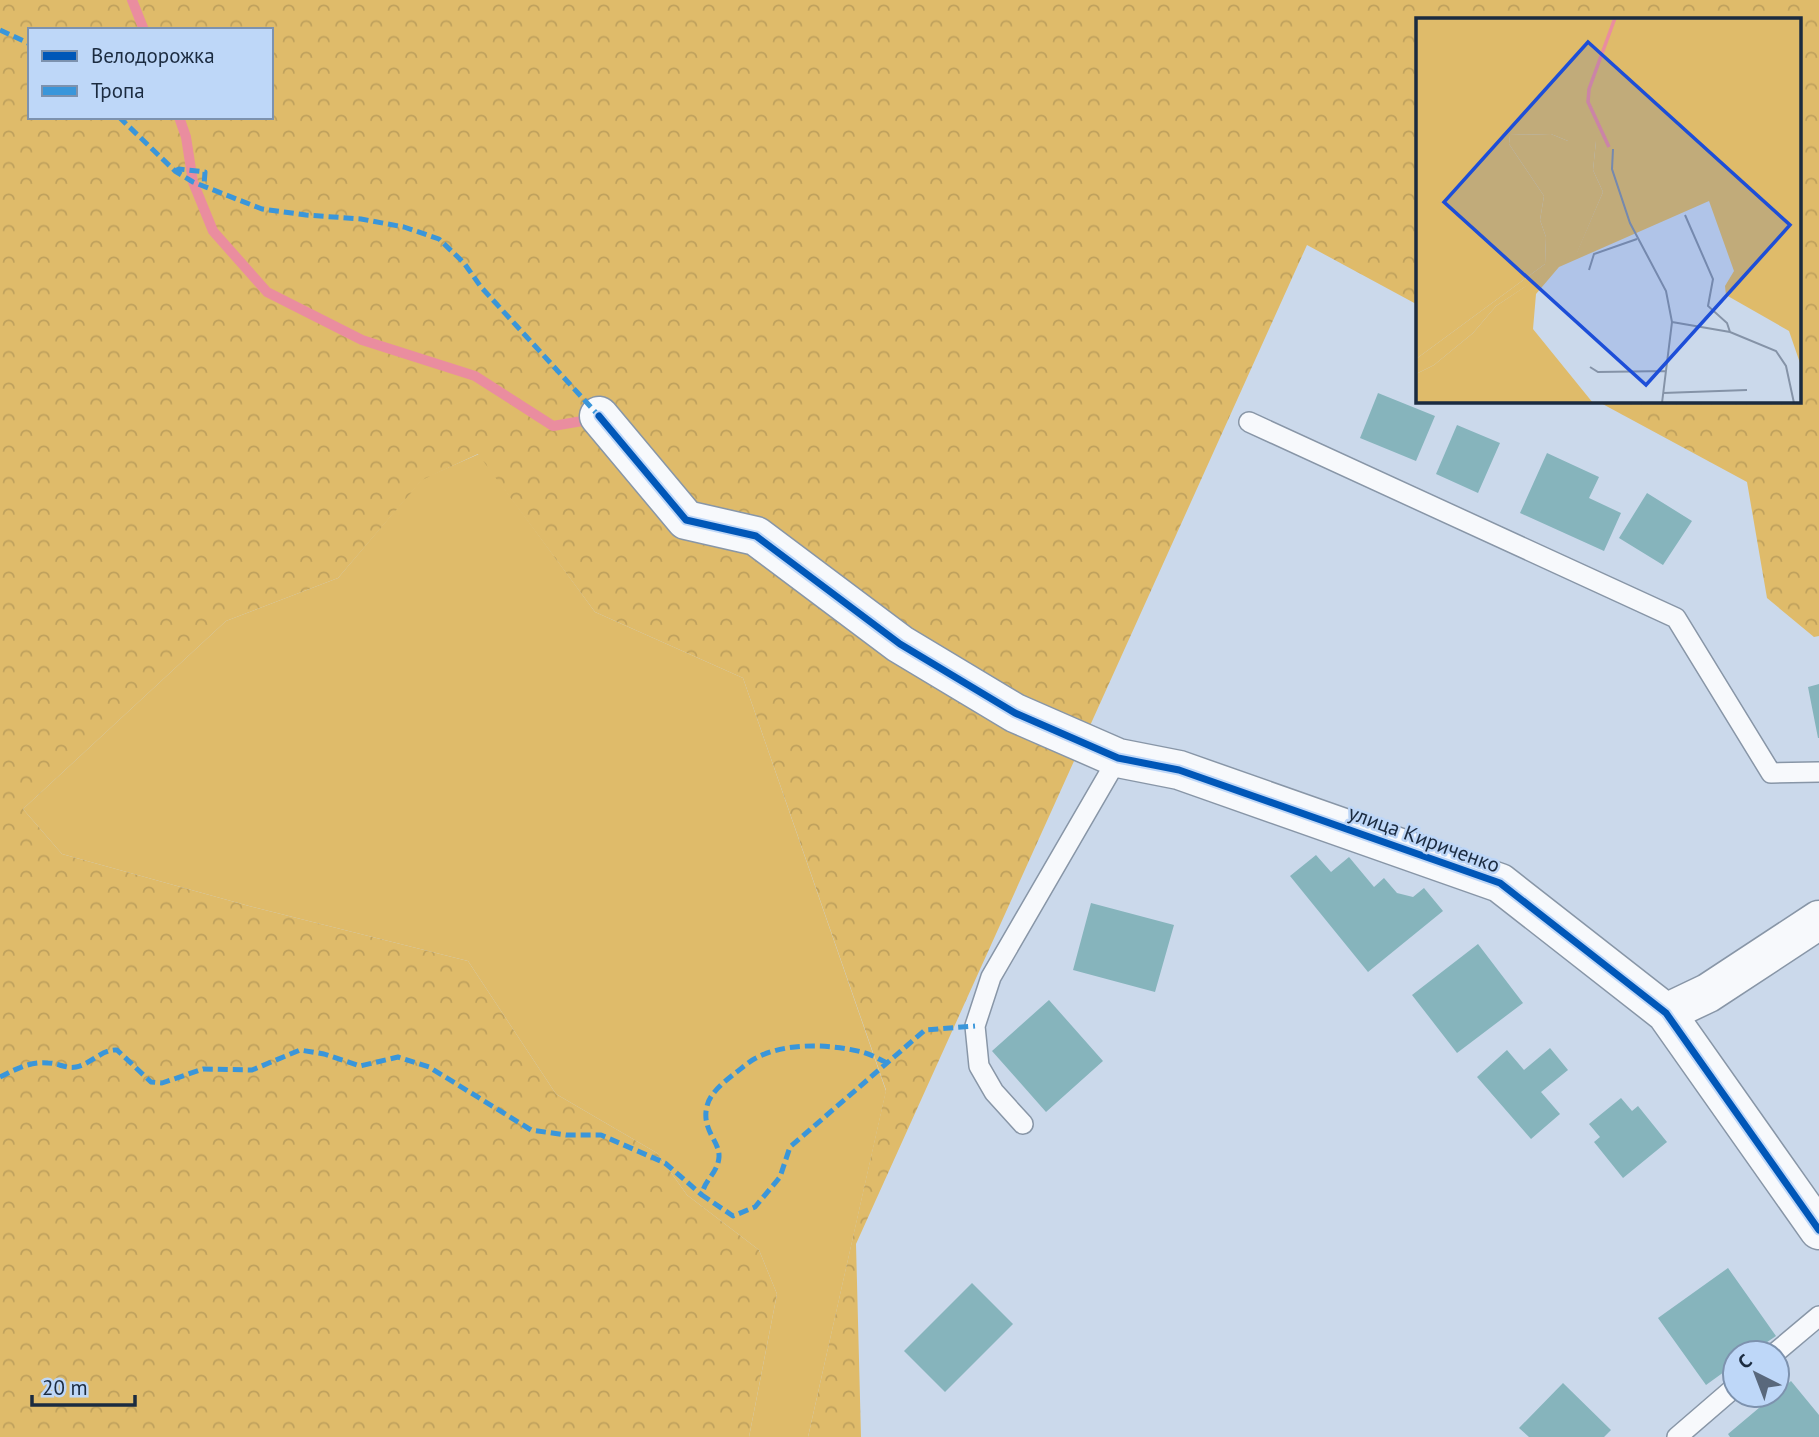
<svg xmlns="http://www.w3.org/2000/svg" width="1819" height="1437" font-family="'PT Sans',sans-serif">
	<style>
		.green { fill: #dfbb6a }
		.forest { fill: url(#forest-crowns); fill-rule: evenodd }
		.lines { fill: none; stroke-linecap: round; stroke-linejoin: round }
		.stream { stroke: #ea8d9f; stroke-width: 10 }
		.building { fill: #86b4bc }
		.service-casing { stroke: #8896a7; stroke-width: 22 }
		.minor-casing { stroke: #8896a7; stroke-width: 41 }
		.service { stroke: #f7f9fc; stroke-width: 19 }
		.minor { stroke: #f7f9fc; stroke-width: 38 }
		.quiet { stroke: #3a96da; stroke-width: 5; stroke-dasharray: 10 5; stroke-linecap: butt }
		.cycleway-casing { stroke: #bed7f8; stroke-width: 11 }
		.cycleway { stroke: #0057b8; stroke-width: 7 }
		.labels { text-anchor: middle; stroke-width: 5; stroke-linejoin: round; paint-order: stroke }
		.street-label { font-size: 21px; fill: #1b2b40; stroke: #bed7f8 }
		.inset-river { fill: none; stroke: #ea8d9f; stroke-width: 3.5 }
		.inset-road { fill: none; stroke: #8593a7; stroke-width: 2 }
		.view { fill: #1d4ed8; fill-opacity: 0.15; stroke: #1d4ed8; stroke-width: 3.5 }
		.inset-edge { fill: none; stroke: #1b2b40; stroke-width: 3.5 }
	</style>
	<defs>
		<pattern id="forest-crowns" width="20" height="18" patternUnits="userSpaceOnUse" patternTransform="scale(1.75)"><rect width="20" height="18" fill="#dfbb6a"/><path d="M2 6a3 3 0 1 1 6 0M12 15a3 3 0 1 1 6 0" fill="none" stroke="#bfa15d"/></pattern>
	</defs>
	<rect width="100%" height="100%" fill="#cbd9eb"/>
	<path class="green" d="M479,454L595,612L743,678L886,1091L808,1437H749L777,1294L759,1250L687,1195L657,1153L556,1094L468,961L249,906L62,854L23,809L226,621L338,578L422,479Z"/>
	<path class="forest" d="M0,0H1819V636L1814,637L1767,598L1747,482L1597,401H1800V19H1418V305L1307,245L856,1244L861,1437H808L886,1090L743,678L595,612L478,454L422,480L338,578L226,621L23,809L62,854L249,906L468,961L556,1094L657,1153L687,1195L759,1250L777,1294L749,1437H0ZM30,30H271V117H30Z"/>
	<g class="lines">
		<path class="stream" d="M132,0L144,30
			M179,117L186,137L193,182L213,231L267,292L362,340L475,376L553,426L588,420"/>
	</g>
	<path class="building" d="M1378,393L1435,416L1416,461L1360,438Z
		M1457,425L1500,443L1478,493L1436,474Z
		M1547,453L1599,477L1589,498L1621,513L1604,551L1520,513Z
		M1647,493L1692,521L1663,565L1619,538Z
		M1819,684V738H1818L1808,687Z
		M1316,855L1331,872L1349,857L1374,887L1384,878L1397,893L1413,897L1424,888L1443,911L1368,972L1290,876Z
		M1091,903L1174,925L1155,992L1073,970Z
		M1478,944L1523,1003L1457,1053L1412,995Z
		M1049,1000L1103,1061L1046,1112L992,1051Z
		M1550,1048L1568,1070L1541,1092L1560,1114L1531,1139L1477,1077L1507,1050L1524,1070Z
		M1621,1098L1632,1111L1638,1106L1667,1142L1623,1178L1594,1142L1600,1137L1589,1124Z
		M1728,1268L1776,1336L1751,1353H1735V1364L1706,1385L1658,1318Z
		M972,1283L1013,1324L945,1392L904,1351Z
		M1791,1381L1819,1415V1437H1730L1728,1434Z
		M1563,1383L1611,1430L1604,1437H1529L1519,1428Z"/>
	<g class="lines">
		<g class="service-casing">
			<path id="service" d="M1249,422L1676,618L1771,773L1819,772
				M1023,1124L994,1092L979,1066L975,1026L991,977L1118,758
				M1775,1353L1819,1316
				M1677,1437L1735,1387"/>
		</g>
		<g class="minor-casing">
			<path id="minor" d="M599,416L686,520L756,536L900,644L1015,713L1118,758L1179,770L1500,883L1666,1013L1819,1230
				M1666,1013L1708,993L1819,920"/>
		</g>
		<use href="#service" class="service"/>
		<use href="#minor" class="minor"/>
		<path class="quiet" d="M0,30L30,44
			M119,117L175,171L193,182L262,209L306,215L361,219L404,227L439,239L464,263L481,287L599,416
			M175,171L179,169L205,172L204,185
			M887,1063C879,1059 870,1054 862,1052C830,1044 786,1042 756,1058C748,1062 741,1069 734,1074C724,1082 710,1093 707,1106C701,1130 720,1141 719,1157C718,1173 704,1180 702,1195L733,1216L755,1207L780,1177L790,1147L925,1030L975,1026
			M0,1077C16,1069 31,1061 48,1063C58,1063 66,1069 76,1067C91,1064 102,1049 117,1050L151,1082L162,1083L203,1069L252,1070L300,1050L324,1054L360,1066L398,1057L429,1067L531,1130L566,1135H601L665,1163L702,1195"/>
		<g class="cycleway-casing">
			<path id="cycleway" d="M599,416L686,520L756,536L900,644L1015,713L1118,758L1179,770L1500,883L1666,1013L1819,1230"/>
		</g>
		<use href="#cycleway" class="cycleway"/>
	</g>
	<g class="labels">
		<g class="street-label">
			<text transform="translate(1424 839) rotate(20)" y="7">улица Кириченко</text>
		</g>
	</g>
	<g transform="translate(1416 18)">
		<rect width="385" height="385" fill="#cbd9eb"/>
		<path d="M135,116L152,123H180L177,152L187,174L161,235L80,288L57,315L18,347L0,356V341L129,246L130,219L124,202L128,178L93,126L94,117Z" fill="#dfbb6a"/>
		<path d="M0,0H385V348L373,313L310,277L309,268L318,253L293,183L143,249L120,276L117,311L177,385H0V356L18,347L57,315L80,288L161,234L187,174L177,152L180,123H152L135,116L94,117L93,126L128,178L124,202L130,219L129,246L0,341Z" fill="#dfbb6a"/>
		<path class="inset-river" d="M193,129L172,84L173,71L199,0"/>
		<path class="inset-road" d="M197,131L196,151L214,205L250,273L256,304L246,385M269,197L297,261L292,288L311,305L314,314M173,252L178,236L221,221M256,304L314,314L360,333L370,348L378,385M174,349L182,354L250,353M247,375L331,372"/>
		<path class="view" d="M172,24L374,207L230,367L28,184Z"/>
		<rect width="385" height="385" class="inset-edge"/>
	</g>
	<rect x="28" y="28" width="245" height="91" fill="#bed7f8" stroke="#7d92ae" stroke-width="2"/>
	<rect x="42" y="51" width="35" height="10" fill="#0057b8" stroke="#7d92ae" stroke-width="2"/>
	<text x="91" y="63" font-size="21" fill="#1b2b40">Велодорожка</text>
	<rect x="42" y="86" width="35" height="10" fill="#3a96da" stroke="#7d92ae" stroke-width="2"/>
	<text x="91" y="98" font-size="21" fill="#1b2b40">Тропа</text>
	<g transform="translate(1756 1374) rotate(318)"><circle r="33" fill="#bed7f8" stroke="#7d92ae" stroke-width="2"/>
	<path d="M0-5L12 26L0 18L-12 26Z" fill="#59687c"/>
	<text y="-10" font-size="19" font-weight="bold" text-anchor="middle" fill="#1b2b40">С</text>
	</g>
	<path d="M32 1395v10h103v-10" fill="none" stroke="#1b2b40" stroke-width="3.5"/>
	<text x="42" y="1395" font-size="21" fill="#1b2b40" stroke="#bed7f8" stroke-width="5" paint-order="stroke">20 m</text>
</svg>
